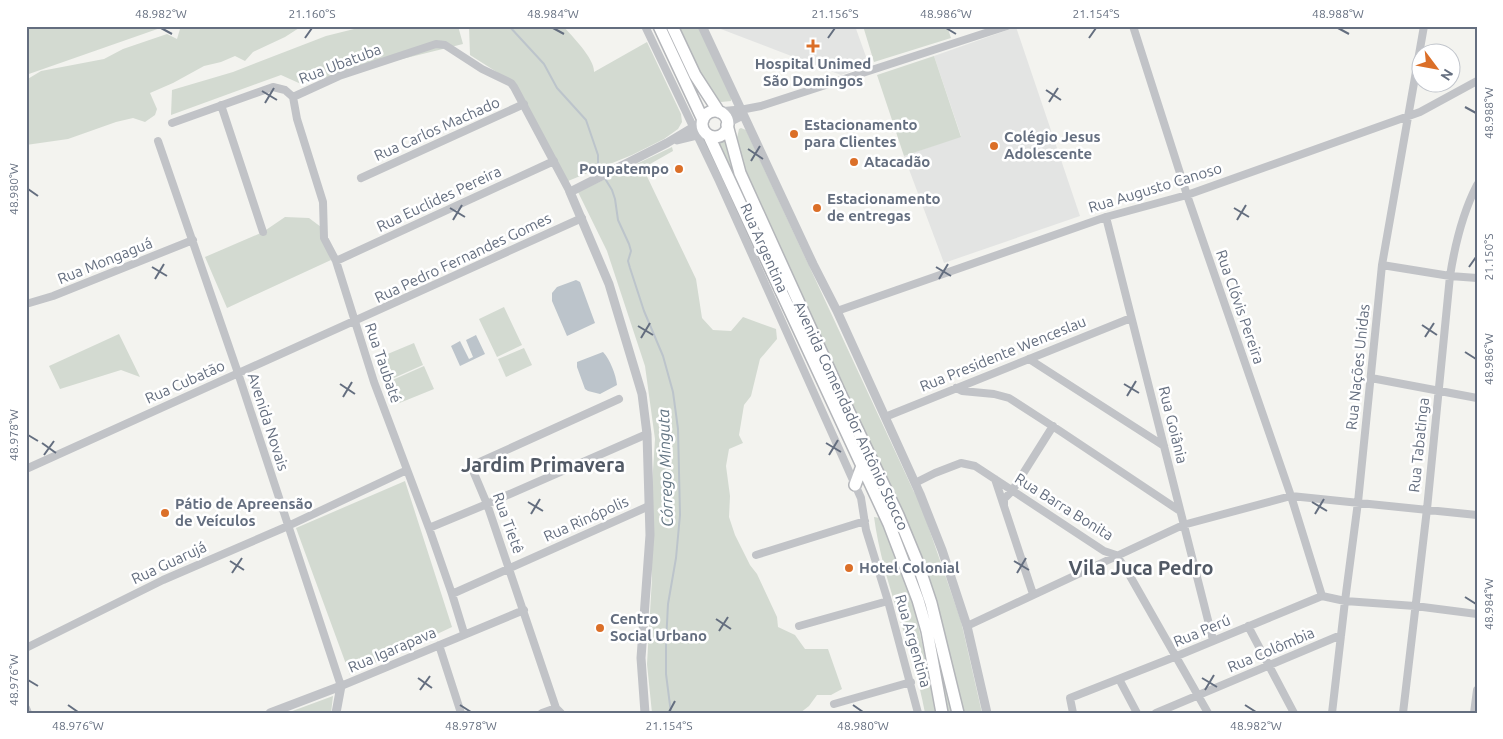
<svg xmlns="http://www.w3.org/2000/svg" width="1503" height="739" font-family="Ubuntu,sans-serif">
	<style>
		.built { fill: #e3e4e3 }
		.green { fill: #d3dad1 }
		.water { fill: #bcc4cb }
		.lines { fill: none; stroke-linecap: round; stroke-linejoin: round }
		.stream { stroke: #bcc4cb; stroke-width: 2 }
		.primary-casing { stroke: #b4b6ba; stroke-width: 14 }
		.minor { stroke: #c1c3c7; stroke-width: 8 }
		.tertiary { stroke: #c1c3c7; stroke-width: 9 }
		.primary { stroke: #fff; stroke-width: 11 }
		.ticks { fill: none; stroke: #646e7f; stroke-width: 2 }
		.poi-dot { fill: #db6f28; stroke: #fff; stroke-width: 2 }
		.labels { text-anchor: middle; stroke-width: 5; stroke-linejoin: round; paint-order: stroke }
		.street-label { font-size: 15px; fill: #646e7f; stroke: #fff }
		.poi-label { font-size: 15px; font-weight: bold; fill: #646e7f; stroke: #fff; text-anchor: start }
		.water-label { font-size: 16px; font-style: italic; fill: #647684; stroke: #fff }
		.district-label { font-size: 20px; font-weight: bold; fill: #515965; stroke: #fff }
		.neatline { fill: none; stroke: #646e7f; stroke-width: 2 }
		.ticks-label { font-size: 12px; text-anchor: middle; fill: #646e7f }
	</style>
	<rect width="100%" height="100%" fill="#f3f3ef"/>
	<path class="built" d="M713,26H855L869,65L841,75Z
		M1016,27L1080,216L944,263L904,156L961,136L934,56Z"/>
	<path class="green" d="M26,26H166L26,75Z
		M187,26H307L299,28L285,37L253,52L245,61L235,56L221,62L204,66L173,83L150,93L157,109L155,115L145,122L133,118L116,122L68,139L26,145V80L41,71L104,59L123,49L167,34L177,39L180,29Z
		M366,26H458L463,44L301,84L281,75L171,115L172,90L233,72L326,36Z
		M469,26H563C572,36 595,59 594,72L647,42L681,114L682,122L678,129L664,139L632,155L568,181L514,83L470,55Z
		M675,26H699L731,95V101L721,102C702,88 686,48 675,26Z
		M863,26H947L951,38L874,62Z
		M934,56L961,137L904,156L877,75Z
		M741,128L746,130L914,492L917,494L961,621L982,713H963L942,631L848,400L744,171L737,138L739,129Z
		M725,136L733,170L744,198L886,500L910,555L932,627L954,713H945L928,625L714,140Z
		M672,147L673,151L643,168L696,279L702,318L713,330L731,331L743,317L776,329L777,339L760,359L751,396L744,405L739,435L743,443L729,449L726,466L730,496L729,517L735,535L750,565L757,574L777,617L778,627L795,635L805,649H828L842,689L831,695H817L809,706L800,713H652L647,664L652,578L650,517L655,439L645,366L607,251L578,192Z
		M285,217L309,218L321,227L331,260L227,308L205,257L263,232Z
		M504,307L522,345L497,357L479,319Z
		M119,334L140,377L121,370L60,389L49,366Z
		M414,343L423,365L387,381L378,358Z
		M524,348L532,365L506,377L498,359Z
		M424,366L434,389L397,404L388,382Z
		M405,481L452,627L350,675L296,528Z
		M874,517L880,518L898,558L913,603L938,713H925C913,646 883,584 874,517Z
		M333,696L331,713H287Z"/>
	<path class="water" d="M576,280L580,282L595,323L567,336L552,301V293L557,287Z
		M476,335L485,354L460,366L451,346L460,341L469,359L473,357L466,340Z
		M603,352C610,359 616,375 617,385L600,394L588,391L585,389L577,367V362Z"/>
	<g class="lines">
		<path class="stream" d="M509,26L544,64L557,88L586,120L598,155V164L602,173
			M604,177L612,190L615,199L618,220L629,244L631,251L628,261L630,268L644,311L663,356L673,392L678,429L680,515L676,558L668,604L666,643V674L671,713"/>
		<g class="primary-casing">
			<path id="primary" d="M659,26L703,120
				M672,26L695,75L719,112
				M702 124a13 13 0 1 1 26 0a13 13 0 1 1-26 0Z
				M727,125L740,173L840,393L898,515L917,561L931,603L958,713
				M709,136L889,524L918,600L927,631L942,713
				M855,485L862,466"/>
		</g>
		<path class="minor" d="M645,26L719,181L861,498L866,530L888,601L918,713
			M1133,26L1187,195L1291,496L1322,596
			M293,97L297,119L323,202L324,238L336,261L374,382L429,528L452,594L464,633
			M293,97L339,76L436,44L445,45L482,69L511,83L514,87L570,192
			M221,105L263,232
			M740,110L761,106L1007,26
			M172,123L273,87L285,90L293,97
			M158,141L238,373L341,686L524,610
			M361,178L524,104
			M1106,217L1213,640
			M336,261L554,161
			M1382,265L1450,276L1477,278
			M26,304L53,296L193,240
			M837,311L1106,217L1187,195L1420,112L1477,81
			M1029,359L1164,446
			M1371,378L1477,398
			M956,388L962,391L994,394L1009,398L1060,431L1180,511
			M885,417L1131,318
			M26,469C211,385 397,303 582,218
			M995,479L1033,594
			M915,483L935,473L961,463L975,466L1104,551L1116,555L1126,569L1208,713
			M1004,506V499L1012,491L1053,426
			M429,528L487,504L647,434
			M756,555L865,521
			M452,594L649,506
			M799,626L888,601
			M967,626L1183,525L1291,496L1477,515
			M1248,626L1294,713
			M439,645L461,713
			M26,648L163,580L288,526L407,470
			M1119,679L1137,713
			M834,704L911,682
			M26,708L28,713
			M542,713L556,708
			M561,713L556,708L487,504L471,466L619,399
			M1073,713L1070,698L1177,656L1322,596L1345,601L1415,606L1477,614
			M1156,713L1341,635
			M1332,713L1345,601L1358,502L1382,265L1424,26
			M1403,713L1427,509L1450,276C1455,244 1462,214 1477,185
			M1474,713L1477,690"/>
		<path class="tertiary" d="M702,26L813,264L837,311L920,494L942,550L967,626L987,713
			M719,112L740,110
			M727,123L743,115
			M677,140L706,133
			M270,713L341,686
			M336,713L341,686
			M645,713L641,658L650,535L647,434L642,394L609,284L570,192L667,143L702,122"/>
		<use href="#primary" class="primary"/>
	</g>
	<path class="ticks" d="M161,28L172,34M553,28L564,34M946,28L956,34M1338,28L1349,34M305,38L312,28M828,38L835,28M1089,38L1096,28M1046,90L1061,100M262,91L277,100M1049,102L1058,88M265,103L274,88M1465,107L1476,113M748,149L763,159M751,161L760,146M28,189L38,196M450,208L465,217M1234,208L1249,217M453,220L462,205M1237,220L1246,205M152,267L167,276M936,267L951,276M1469,267L1476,257M155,279L164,264M939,279L948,264M1422,325L1437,335M638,326L653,335M1425,337L1434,323M641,338L650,323M1465,352L1476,359M340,384L355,394M1124,384L1139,393M1127,396L1136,381M343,397L352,382M28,435L38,441M42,443L56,453M826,443L841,452M44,455L54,441M829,455L838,440M528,502L543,511M1312,502L1327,511M531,514L540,499M1315,514L1324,499M230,561L244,570M1014,561L1029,570M232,573L242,558M1017,573L1026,558M1465,597L1476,604M716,619L731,629M719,631L728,617M418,678L432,688M1202,678L1217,687M28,680L38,686M420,690L430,676M1205,690L1214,675M68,705L78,712M460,705L471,712M853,705L863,712M1245,705L1256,712M669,712L675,701"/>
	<g class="poi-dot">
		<path d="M810.5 38.5h5v5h5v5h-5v5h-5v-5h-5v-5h5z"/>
		<circle cx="794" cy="134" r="5"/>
		<circle cx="994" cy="146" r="5"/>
		<circle cx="854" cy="162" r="5"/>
		<circle cx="679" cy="169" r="5"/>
		<circle cx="817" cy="208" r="5"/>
		<circle cx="165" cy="513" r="5"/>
		<circle cx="849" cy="568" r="5"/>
		<circle cx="600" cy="628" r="5"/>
	</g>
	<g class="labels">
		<g class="street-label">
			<text transform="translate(340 64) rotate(-21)" y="5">Rua Ubatuba</text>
			<text transform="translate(437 129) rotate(-24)" y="5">Rua Carlos Machado</text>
			<text transform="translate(1155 188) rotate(-17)" y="5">Rua Augusto Canoso</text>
			<text transform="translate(439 199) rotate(-25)" y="5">Rua Euclides Pereira</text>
			<text transform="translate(764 248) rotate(66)" y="5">Rua Argentina</text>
			<text transform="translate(463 258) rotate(-25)" y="5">Rua Pedro Fernandes Gomes</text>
			<text transform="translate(105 261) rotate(-22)" y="5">Rua Mongaguá</text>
			<text transform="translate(1240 307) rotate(71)" y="5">Rua Clóvis Pereira</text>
			<text transform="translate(1003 354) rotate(-22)" y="5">Rua Presidente Wenceslau</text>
			<text transform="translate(383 363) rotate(71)" y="5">Rua Taubaté</text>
			<text transform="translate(1358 367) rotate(-84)" y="5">Rua Nações Unidas</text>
			<text transform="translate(185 382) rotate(-24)" y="5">Rua Cubatão</text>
			<text transform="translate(851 416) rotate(65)" y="5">Avenida Comendador Antônio Stocco</text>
			<text transform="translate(268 422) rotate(72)" y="5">Avenida Novais</text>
			<text transform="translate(1173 425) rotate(76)" y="5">Rua Goiânia</text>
			<text transform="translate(1419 445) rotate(-84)" y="5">Rua Tabatinga</text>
			<text transform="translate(1064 507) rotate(32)" y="5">Rua Barra Bonita</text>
			<text transform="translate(586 519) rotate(-24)" y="5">Rua Rinópolis</text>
			<text transform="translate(508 523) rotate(70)" y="5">Rua Tietê</text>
			<text transform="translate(169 563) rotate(-25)" y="5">Rua Guarujá</text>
			<text transform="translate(1202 631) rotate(-23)" y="5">Rua Perú</text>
			<text transform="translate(913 641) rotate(74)" y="5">Rua Argentina</text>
			<text transform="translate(392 650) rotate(-23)" y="5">Rua Igarapava</text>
			<text transform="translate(1271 650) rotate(-23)" y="5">Rua Colômbia</text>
		</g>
		<g class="poi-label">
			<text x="813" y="69" text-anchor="middle">Hospital Unimed<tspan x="813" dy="17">São Domingos</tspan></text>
			<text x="804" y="130">Estacionamento<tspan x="804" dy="17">para Clientes</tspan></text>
			<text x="1004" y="142">Colégio Jesus<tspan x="1004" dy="17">Adolescente</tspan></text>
			<text x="864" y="167">Atacadão</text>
			<text x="669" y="174" text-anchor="end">Poupatempo</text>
			<text x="827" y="204">Estacionamento<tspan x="827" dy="17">de entregas</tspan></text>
			<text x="175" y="509">Pátio de Apreensão<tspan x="175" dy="17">de Veículos</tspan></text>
			<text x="859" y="573">Hotel Colonial</text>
			<text x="610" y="624">Centro<tspan x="610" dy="17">Social Urbano</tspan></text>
		</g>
		<g class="water-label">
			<text transform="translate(665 468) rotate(-92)" y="6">Córrego Minguta</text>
		</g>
		<g class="district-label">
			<text x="543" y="472">Jardim Primavera</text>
			<text x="1141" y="575">Vila Juca Pedro</text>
		</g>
	</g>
	<rect width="1503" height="739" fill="none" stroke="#ffffff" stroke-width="55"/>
	<g transform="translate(1436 68) rotate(122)"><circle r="24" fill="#ffffff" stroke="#c1c5cc"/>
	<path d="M0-4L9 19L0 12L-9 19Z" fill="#db6f28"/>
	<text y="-8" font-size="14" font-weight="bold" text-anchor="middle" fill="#646e7f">N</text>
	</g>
	<rect x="28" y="28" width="1448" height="684" class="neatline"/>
	<g class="ticks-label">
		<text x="161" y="18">48.982°W</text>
		<text x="312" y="18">21.160°S</text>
		<text x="553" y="18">48.984°W</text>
		<text x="835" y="18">21.156°S</text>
		<text x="946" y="18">48.986°W</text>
		<text x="1096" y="18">21.154°S</text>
		<text x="1338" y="18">48.988°W</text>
		<text transform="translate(1489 113) rotate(-90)" y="4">48.988°W</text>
		<text transform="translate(14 189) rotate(-90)" y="4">48.980°W</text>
		<text transform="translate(1489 257) rotate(-90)" y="4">21.150°S</text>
		<text transform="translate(1489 359) rotate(-90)" y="4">48.986°W</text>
		<text transform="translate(14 435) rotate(-90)" y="4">48.978°W</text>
		<text transform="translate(1489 604) rotate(-90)" y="4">48.984°W</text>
		<text transform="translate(14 680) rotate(-90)" y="4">48.976°W</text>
		<text x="78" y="730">48.976°W</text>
		<text x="471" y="730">48.978°W</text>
		<text x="669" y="730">21.154°S</text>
		<text x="863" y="730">48.980°W</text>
		<text x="1256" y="730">48.982°W</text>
	</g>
</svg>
